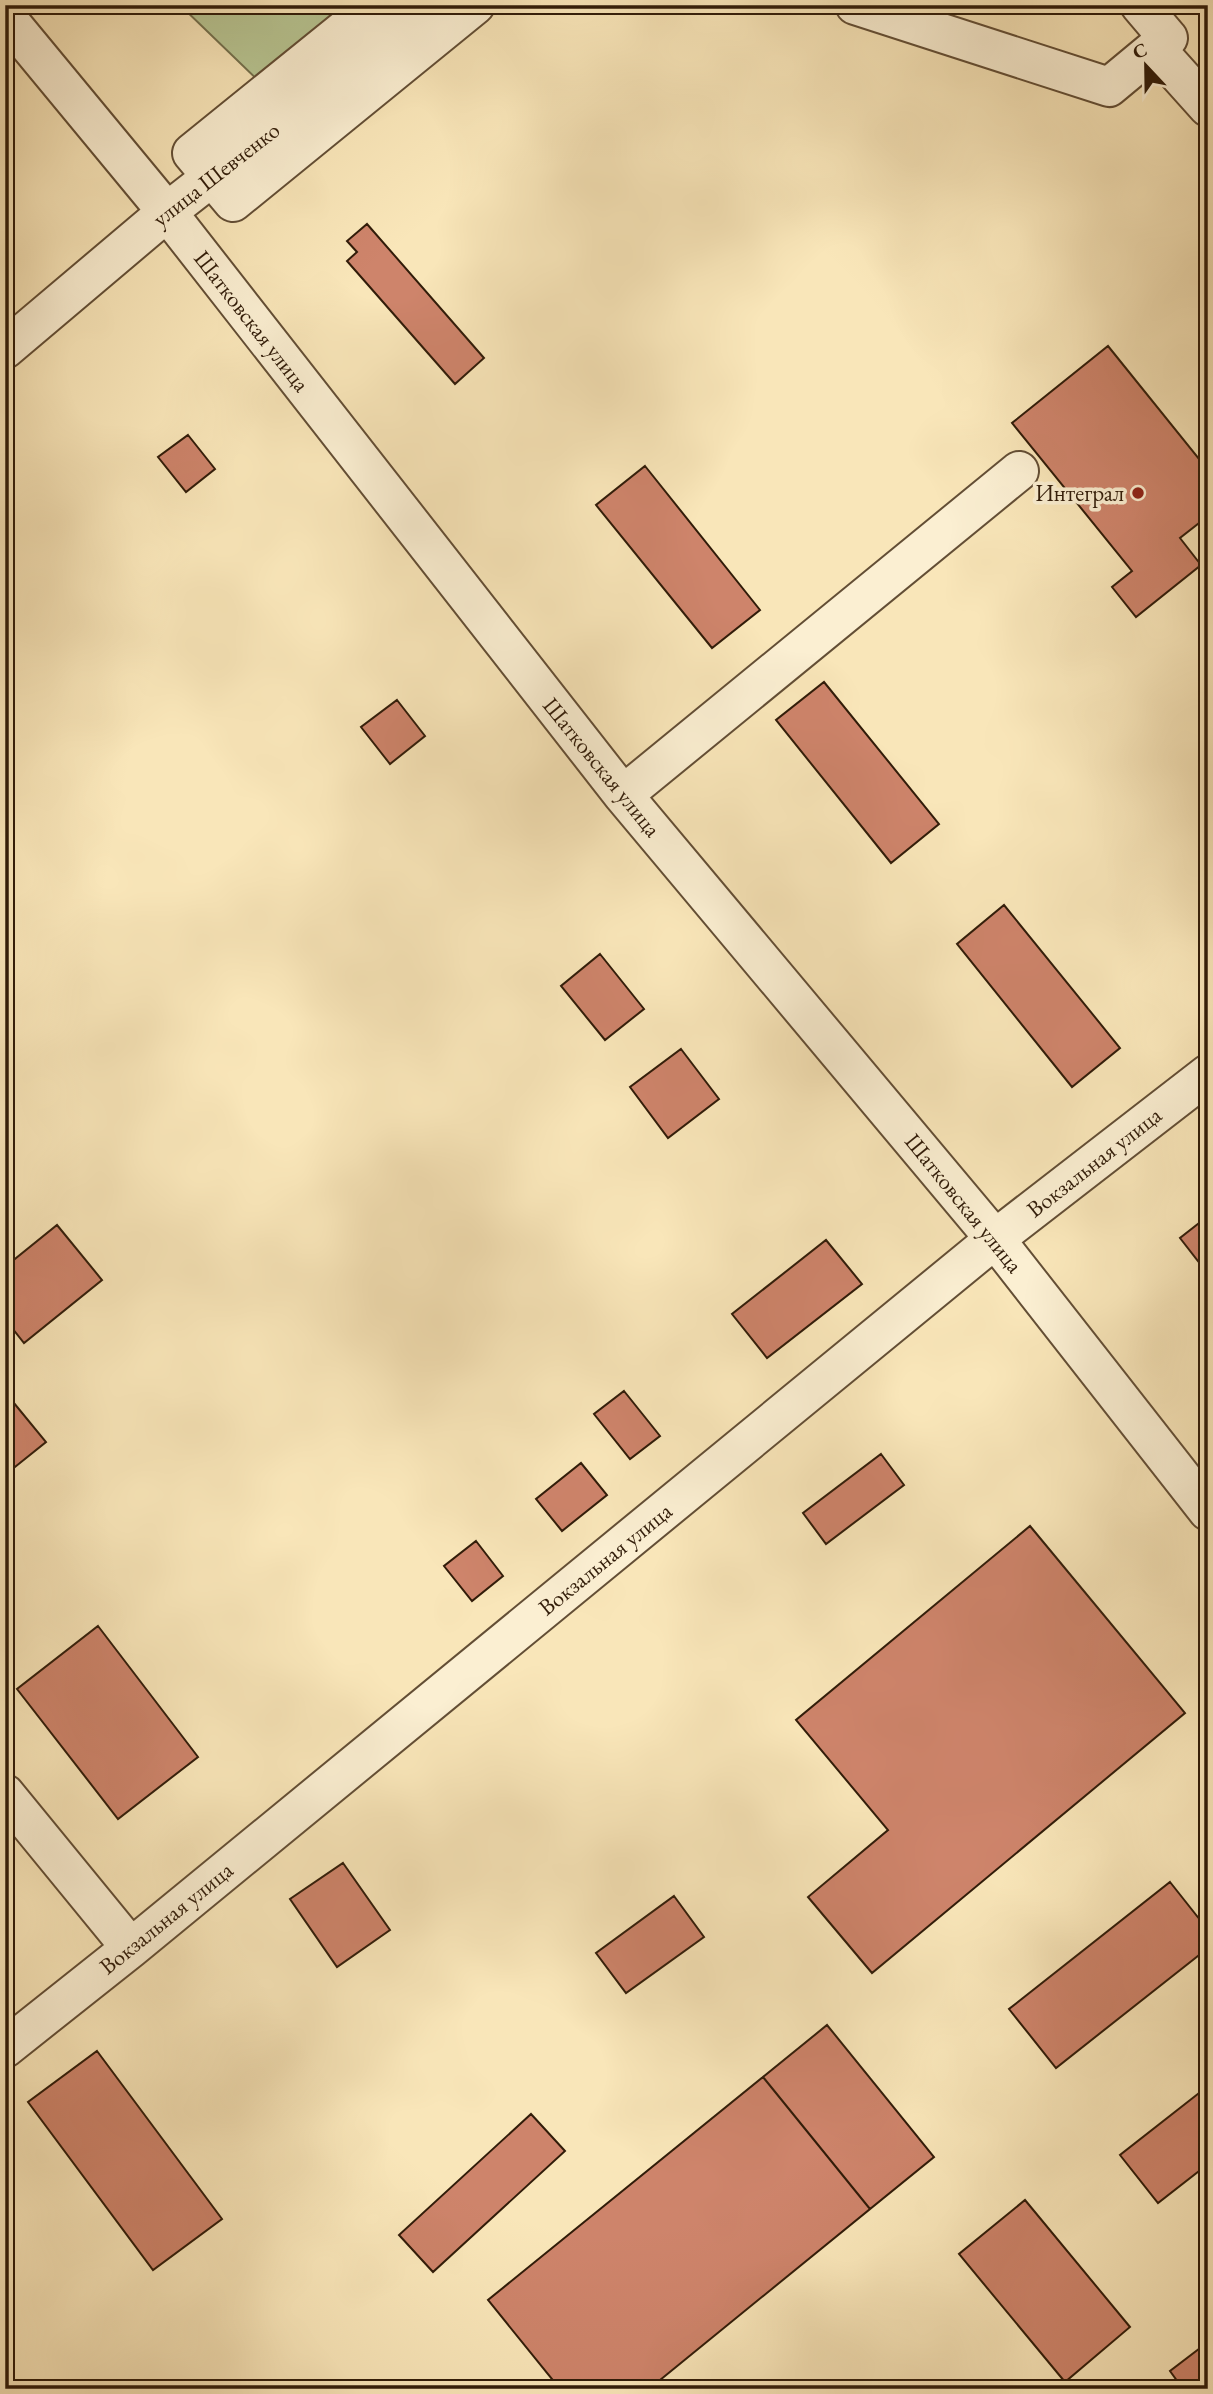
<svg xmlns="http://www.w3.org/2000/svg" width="1213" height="2394" font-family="'EB Garamond',serif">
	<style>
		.green { fill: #b8c693; stroke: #74714e; stroke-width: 2 }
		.building { fill: #ce846b; stroke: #311c09; stroke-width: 2 }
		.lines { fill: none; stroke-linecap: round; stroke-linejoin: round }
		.minor-casing { stroke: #634e35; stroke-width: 42 }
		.minor { stroke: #fbefd2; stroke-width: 38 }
		.poi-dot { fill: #8f2418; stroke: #fbefd2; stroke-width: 2.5 }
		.labels { text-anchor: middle; stroke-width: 7; stroke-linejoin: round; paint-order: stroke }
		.street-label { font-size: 23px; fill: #311c09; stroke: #fbefd2 }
		.poi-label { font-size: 23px; fill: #311c09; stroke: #fbefd2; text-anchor: end }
	</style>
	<rect width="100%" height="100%" fill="#f9e6b9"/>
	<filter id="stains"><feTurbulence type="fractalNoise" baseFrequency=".00286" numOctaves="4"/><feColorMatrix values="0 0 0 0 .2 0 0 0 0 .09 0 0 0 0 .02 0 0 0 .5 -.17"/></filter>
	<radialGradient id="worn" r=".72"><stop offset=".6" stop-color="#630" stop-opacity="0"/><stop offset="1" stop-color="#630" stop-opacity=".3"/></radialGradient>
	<path class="green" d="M180,5H375L269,91Z"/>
	<path class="building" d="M367,224L484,358L455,384L347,261L357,252L347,241Z
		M1108,346L1208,470V516L1180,538L1201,565L1136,617L1112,587L1132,571L1012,423Z
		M188,435L215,469L186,492L158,457Z
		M645,466L760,610L712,648L596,505Z
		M824,682L939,824L891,863L776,720Z
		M397,700L425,736L390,764L361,727Z
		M1004,905L1120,1048L1072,1087L957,944Z
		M600,954L644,1009L605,1040L561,986Z
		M681,1049L719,1099L668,1138L630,1087Z
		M1208,1216V1274L1180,1238Z
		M57,1225L102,1280L24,1343L5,1319V1267Z
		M826,1240L862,1284L767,1358L732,1314Z
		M624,1391L660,1436L630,1459L594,1414Z
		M9,1397L46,1442L5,1475V1400Z
		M881,1454L904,1485L826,1544L803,1513Z
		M581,1463L607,1495L562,1531L536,1499Z
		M1030,1526L1185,1713L872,1973L808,1897L888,1830L796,1720Z
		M476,1541L503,1576L472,1601L444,1566Z
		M98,1626L198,1757L118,1819L17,1689Z
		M343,1863L390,1930L337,1967L290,1899Z
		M1170,1882L1208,1930V1948L1056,2068L1009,2009Z
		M674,1896L704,1937L626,1993L596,1953Z
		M827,2025L934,2157L870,2209L763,2077Z
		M97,2051L222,2219L153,2270L28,2102Z
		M763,2077L870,2209L649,2389H560L488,2300Z
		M1208,2086V2164L1158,2203L1120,2155Z
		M531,2114L565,2151L433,2272L399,2235Z
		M1025,2200L1130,2327L1065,2382L959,2254Z
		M1208,2342V2389H1183L1170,2371Z"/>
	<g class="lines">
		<g class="minor-casing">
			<path id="minor" d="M375,5L192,153L233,202L475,5
				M855,5L1109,87L1168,38L1140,5
				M5,16L167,212L623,795L995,1239L1208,1511
				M1156,49L1208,107
				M5,349L167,212L432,5
				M623,795L1019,471
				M5,1794L131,1948
				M5,2048L131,1948L995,1239L1208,1074"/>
		</g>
		<use href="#minor" class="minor"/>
	</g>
	<circle class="poi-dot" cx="1138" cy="493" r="7"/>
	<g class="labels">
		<g class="street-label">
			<text transform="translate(216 174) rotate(-38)" y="8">улица Шевченко</text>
			<text transform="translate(252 321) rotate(52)" y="8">Шатковская улица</text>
			<text transform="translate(602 767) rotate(51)" y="8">Шатковская улица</text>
			<text transform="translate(1094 1162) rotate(-38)" y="8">Вокзальная улица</text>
			<text transform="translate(964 1203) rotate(51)" y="8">Шатковская улица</text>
			<text transform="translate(605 1559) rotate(-39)" y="8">Вокзальная улица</text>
			<text transform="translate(166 1918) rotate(-39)" y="8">Вокзальная улица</text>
		</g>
		<g class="poi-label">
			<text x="1124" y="501">Интеграл</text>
		</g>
	</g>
	<rect width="1213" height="2394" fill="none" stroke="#f9e6b9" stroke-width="28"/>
	<rect x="7" y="7" width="1199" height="2380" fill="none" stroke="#311c09" stroke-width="3.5"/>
	<rect x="14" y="14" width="1185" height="2366" fill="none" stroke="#311c09" stroke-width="2"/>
	<g transform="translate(1146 66) rotate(338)" stroke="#fbefd2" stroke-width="5" paint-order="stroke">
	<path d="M0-5L12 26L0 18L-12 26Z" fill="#311c09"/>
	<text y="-10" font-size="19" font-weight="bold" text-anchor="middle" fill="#311c09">С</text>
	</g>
	<rect width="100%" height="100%" filter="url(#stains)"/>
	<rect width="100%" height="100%" fill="url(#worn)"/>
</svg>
